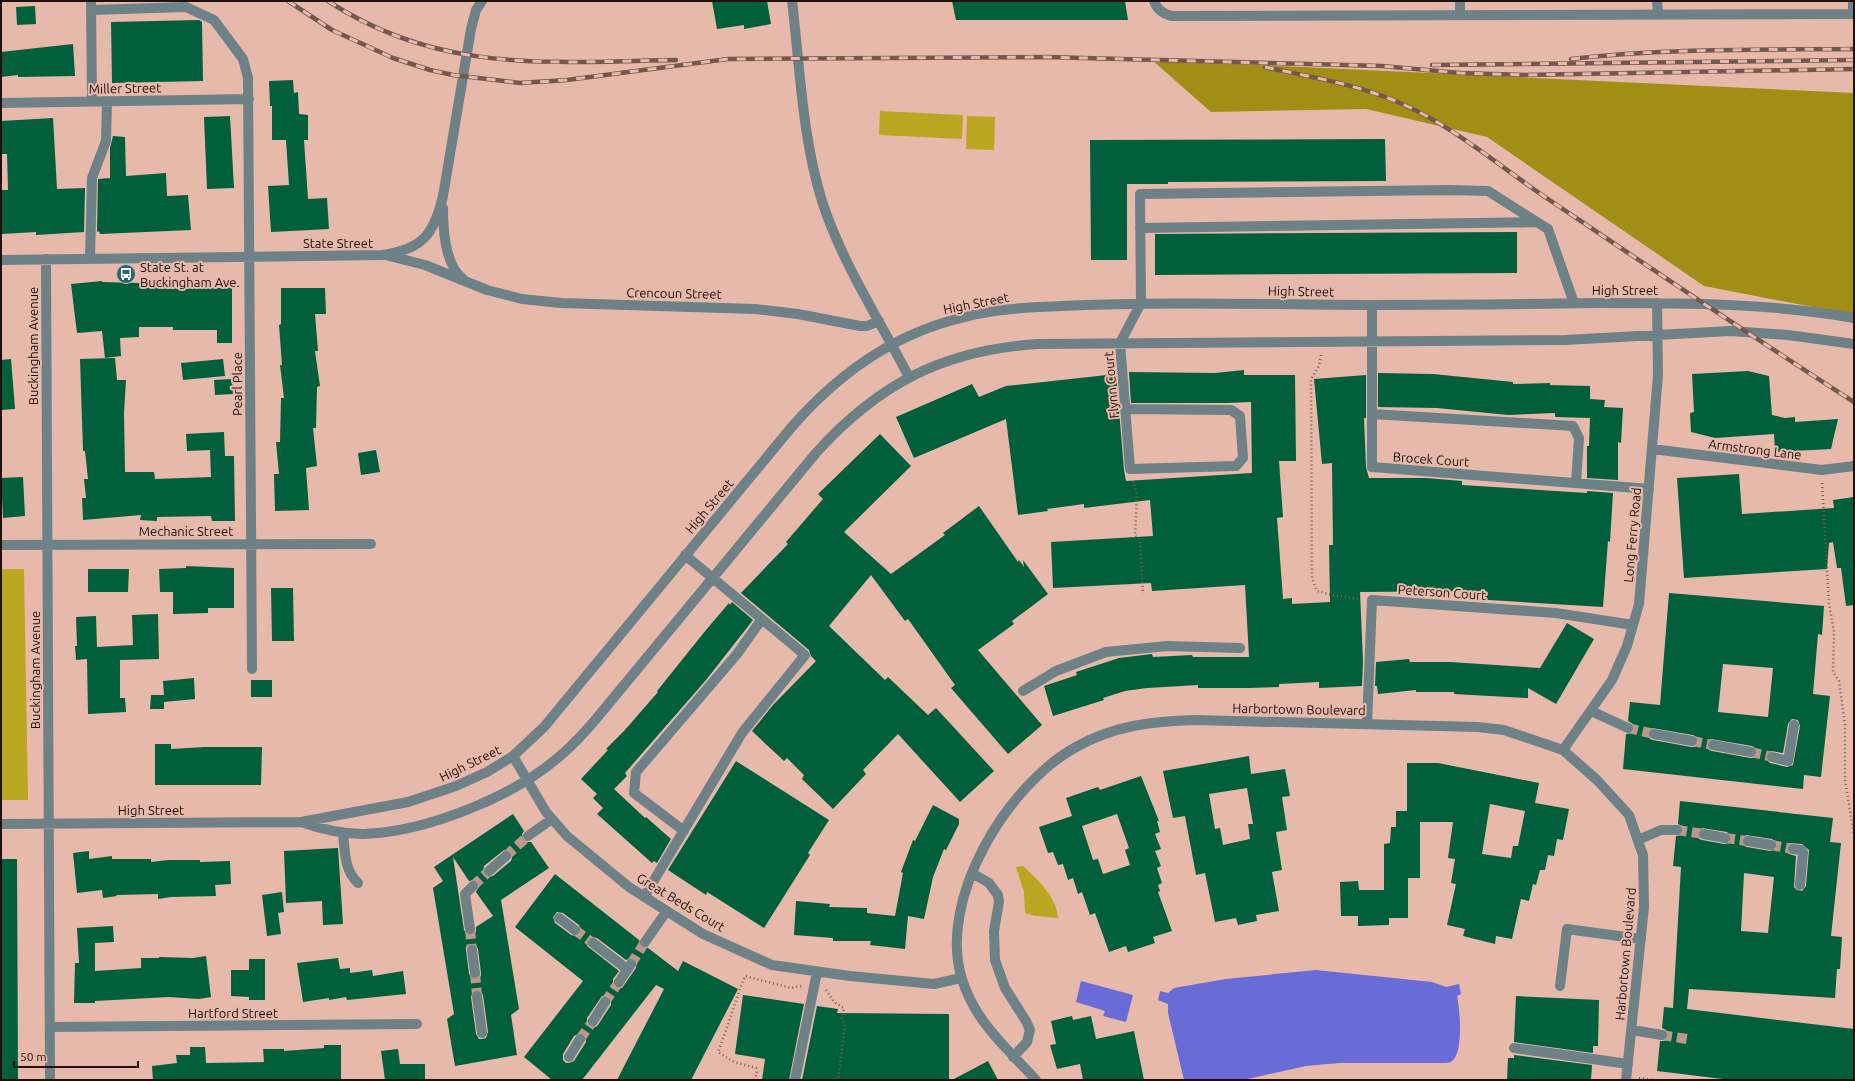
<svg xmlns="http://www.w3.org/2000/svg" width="1855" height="1081" font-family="Ubuntu,sans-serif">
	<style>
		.green { fill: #bba621 }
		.forest { fill: #a18f15 }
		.water { fill: #696bd6 }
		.building { fill: #025f3b; fill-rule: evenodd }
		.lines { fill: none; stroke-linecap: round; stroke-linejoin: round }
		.minor-tunnel { stroke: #be978b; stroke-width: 10; stroke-dasharray: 10 5; stroke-linecap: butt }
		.path { stroke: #795d53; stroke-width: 2.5; stroke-dasharray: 1 3; stroke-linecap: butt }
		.minor { stroke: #6d8187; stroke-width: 10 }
		.rail-casing { stroke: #74584f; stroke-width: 4.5 }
		.rail { stroke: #e6b9ab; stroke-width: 3; stroke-dasharray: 9; stroke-linecap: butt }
		.labels { text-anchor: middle; stroke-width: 4; stroke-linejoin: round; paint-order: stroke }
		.street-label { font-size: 13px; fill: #1f100b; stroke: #e6b9ab }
		.poi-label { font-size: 13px; fill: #1f100b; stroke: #e6b9ab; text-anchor: start }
	</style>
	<rect width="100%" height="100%" fill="#e6b9ab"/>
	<path class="green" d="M880,111L963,115L962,139L879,135Z
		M967,116L995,117L994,150L966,149Z
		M1,569H24L28,800H1Z
		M1023,866C1038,880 1057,897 1058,918L1036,916L1025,913L1024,892L1016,867Z"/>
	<path class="forest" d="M1152,60L1854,93V315L1704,286L1487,137L1366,109L1211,112Z"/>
	<path class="water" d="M1316,970L1432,982L1446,987L1459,984L1461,994L1457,996C1460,1009 1463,1048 1454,1059C1451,1063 1447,1063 1443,1063H1339L1306,1066L1243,1080H1184L1168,1013V1004L1158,1000L1160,991L1168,993L1174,988L1226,979Z
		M1081,981L1133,995L1126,1022L1103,1016L1105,1011L1076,1002Z"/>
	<path class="building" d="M712,1H767L771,24L744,29V25L717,29Z
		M952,1H1125L1128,20H956Z
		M35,6L36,24L17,25L16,7Z
		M199,20L202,22L203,81L112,83L111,22Z
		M73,44L75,76L18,77V75L1,77V52Z
		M293,80L294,93L298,92L299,114L308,115V140H304L308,199L327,198L329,229L271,232L268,186L289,185L286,140H272V106H270L269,81Z
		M230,116L234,188L207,189L204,117Z
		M53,118L57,189L85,188L84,232L36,235V232L2,234L1,190H8L7,154H1V121Z
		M113,136L125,137L126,176L166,173L167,196L188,195L191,230L100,234L99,231L97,232L98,179L110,178V148Z
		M1385,139L1386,181L1168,182V184H1127V260H1091L1090,140Z
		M1517,232V273L1155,275V234Z
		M102,281V282L139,283L194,282V288H232V343H217V330H173V327H139V337L120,338L121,356L105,358L102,331L77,333L71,284Z
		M281,288H325L326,314H315L318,351H315L320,386L317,387L316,428H313L317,466L306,468L309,510L275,511L274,474H279L276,442H280L281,398H284L280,365H282L279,325L281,324Z
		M115,358L117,380H126L124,413L125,472H154L155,479L211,477L210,450L187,451L186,434L224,432L225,456H234L235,521H212L211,516L157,517V521L140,520L141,515L83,520L82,498H86L84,479H88L85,451H83L80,359Z
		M11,359L15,409L1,410V360Z
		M223,359L225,376L183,380L181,363Z
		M1244,370V375H1295L1296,461H1279L1283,517L1277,518L1283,599L1292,598V604L1330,602L1329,545H1333L1332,463L1322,464L1314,379L1366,375V418H1364L1366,467L1369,478H1426L1462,481V485L1587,493V491L1613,493L1610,542L1608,541L1603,607L1472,599V591L1360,592L1363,661L1362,686L1319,688V682L1279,684V687L1248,688H1198V685L1147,688L1125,691L1103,698L1104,700L1053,716L1044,686L1077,675L1076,672L1119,658L1152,654L1153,657L1192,655L1193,657H1249L1245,585L1152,591L1151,583L1053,588L1051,542L1153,536L1150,500L1084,508V504L1047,509L1048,511L1018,515L1006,419L914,458L896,417L972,384L979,397L1006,386L1116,374L1124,470L1126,481L1252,473L1251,402L1227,403H1131L1129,372L1215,373Z
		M1748,371L1769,376L1772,415L1785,418L1795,417V422L1838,419L1831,449L1775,452L1774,434L1715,438L1691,432L1690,413L1694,412L1692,374Z
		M1378,373L1433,374L1513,382V384L1550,383V385L1590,386V399L1605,400L1604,407L1623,408L1621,443L1618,442V480L1587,478V446H1589L1590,418L1555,417V413L1508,415L1437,408L1378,407Z
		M232,379L233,394L215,395L214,380Z
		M880,434L911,466L844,532L891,574L945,535L943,533L979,506L1018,562L1019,560L1024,567L1023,560L1048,594L1012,621L1014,624L978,650L1042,725L1008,754L951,688L955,685L908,619L905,621L871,575L829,626L885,680L888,677L928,715L936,708L994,771L960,802L898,734L863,770L866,774L833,809L802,779L804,775L787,758L784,761L752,731L773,705L816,661L811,656L809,650L741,593L788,544L786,542L823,499L818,494Z
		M376,450L380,472L361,475L358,453Z
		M1739,474L1742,514L1834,508L1833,500L1854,497V605L1846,606L1841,568H1837L1833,542L1829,543L1827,569L1684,578L1677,478Z
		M23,477L25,516L3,518L1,478Z
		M186,566L234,568V608H208V613L173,614V592H160L159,569L186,568Z
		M88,569H129L128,592H88Z
		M271,588H293L294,641H272Z
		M1669,593L1824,606L1822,635L1818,634L1813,694L1830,696L1821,777L1804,775L1803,789L1623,769L1626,734L1632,733L1634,728L1633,724L1628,721L1630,702L1660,705ZM1723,664L1773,668L1768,717L1718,712ZM1792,719L1798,720L1800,726L1793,765L1787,767L1770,763L1766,759V755L1771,751L1783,753L1788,724ZM1652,728L1693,735L1698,738V743L1695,747H1691L1653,740L1650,739L1648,733ZM1711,739L1752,746L1757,749V754L1754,758H1750L1712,751L1709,750L1707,744Z
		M732,602L753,620L706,680L625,773L627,776L614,789L645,818L646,817L671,839L657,863L654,861L652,863L597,814L603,808L593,798L597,794L581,779L608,750L606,749L624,731L658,692L657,691L706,630L729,603L730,605Z
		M158,614L159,659L120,660V698H125L126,712L88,714L87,659L76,660L75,646H77L76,617L96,616L97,647L133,645L132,615Z
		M1567,623L1594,639L1556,704L1528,688V698L1454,694V692H1416V690L1378,694L1377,686H1375L1376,662L1409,659L1410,662H1450L1540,668Z
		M194,678L195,699L164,702V700V709H150L151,695H164L163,681Z
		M251,680H272V697H251Z
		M155,744H171V749L204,747H262L261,785H155Z
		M1249,756L1251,774L1285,769L1290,796L1282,797L1287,830L1276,832L1282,870L1272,872L1279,911L1256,915L1257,921L1238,925L1236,918L1215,922L1205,873L1196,875L1185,816L1173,818L1163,771ZM1247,788L1253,824H1248L1250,839L1223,845L1220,828L1215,829L1209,794Z
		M736,761L829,820L808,853L810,855L764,928L707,892L706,895L668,870Z
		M1407,763H1438L1539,783L1535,803L1569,809L1563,840L1557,839L1554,856L1548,855L1545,870H1540L1536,885L1533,884L1529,901L1521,899L1512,939L1496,936L1495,944L1463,936L1465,929L1447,925L1456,884L1451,883L1455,859L1448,858L1453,822H1420V878H1408V918H1389V925L1358,926V916H1341L1340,882L1358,881L1359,890H1384V844L1390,843L1391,827H1396V811H1407ZM1490,804L1525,811L1518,846H1513L1511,858L1482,854Z
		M1141,776L1159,821H1157L1160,832L1155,834L1161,849L1155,851L1161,866L1157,868L1162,883L1158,885L1160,891L1158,892L1172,931L1153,937L1155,943L1128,952L1126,946L1109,952L1095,913L1090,915L1082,892L1078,894L1073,878L1068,880L1063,864L1058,865L1053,852L1048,853L1039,827L1072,816L1066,798L1098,787L1100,790ZM1117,814L1129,848L1125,850L1130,865L1103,874L1098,859L1093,860L1082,826Z
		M1680,801L1833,818L1830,842L1841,843L1831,936L1842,937L1840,969H1837L1835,998L1689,989L1687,1009L1854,1029V1080H1731L1657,1071L1660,1041H1665L1668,1036L1666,1030L1662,1028L1664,1007L1673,1008L1681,867L1673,866L1676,836L1681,835L1683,830L1682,826L1678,824ZM1702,828L1727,832L1731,836V840L1730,843L1724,844L1702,840L1699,839L1698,833ZM1746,835L1772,839L1777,842V846L1776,849L1770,851L1747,847L1744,846L1742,840ZM1790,843L1802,844L1809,850L1806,886L1802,891L1797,890L1794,887L1796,856L1789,854L1787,852V848ZM1744,873L1774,877L1768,933L1741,931Z
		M933,805L959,819V824L946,850L944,849L933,877L924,919L908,916L905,949L870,945L871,941H833V938L794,935L796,901L830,904L829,907L867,908V913L895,916L903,873L901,872L913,840L915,841Z
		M513,814L524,831L522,834L523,839L526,842H531L549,868L501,900L519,1009L511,1015L517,1055L455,1066L447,1019L454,1014L433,888L443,881L434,867ZM504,850L511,852L512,858L511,861L493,876L487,877L484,876L483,872L484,866ZM453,857L469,881L474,880L478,882L479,887L476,892L493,916L476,927V932L471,935H467L464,930ZM471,944H475L478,949L481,973V976L476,979H472L469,974L466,950V947ZM477,990H480L483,995L488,1032L486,1038L482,1039H479L476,1034L471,997L473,991Z
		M338,848L343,924L323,925L322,901L286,903L284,851Z
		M89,851V859L112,856V859H151V862L168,860H200V862L230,861L231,884L215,885L216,896L171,897L158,899V894L116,895L117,896L103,898L102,890L77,893L73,853Z
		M1,859H17L18,1080H1Z
		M555,874L639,940L641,947L648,948L678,971L683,961L738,989L691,1080H617L664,989L656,985L582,1080H552L524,1057L583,981L515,927ZM557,912L563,913L579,925L581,930L580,934L575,936L571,935L555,923L553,917ZM591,937L597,938L626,960L632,958L637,961L636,968L622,988H618L613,985V979L619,971L587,946V942ZM602,996L609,997L611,999V1005L598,1025L596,1027H590L587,1024V1018ZM580,1033L585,1036L586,1042L574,1061L569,1063H566L563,1060V1054L574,1036Z
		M282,892L284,912L278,913L281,934L267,936L262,895Z
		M113,926L114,942L95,943V971L141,968V958H159V957L193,958L206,956L211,997L199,999L169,997L95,1001V1003H74L75,963H79L77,928Z
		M338,958L340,969L350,968V973L372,970L373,976L403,971L406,994L347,1000L346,997L329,1000V998L303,1002L297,963Z
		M249,959H265V1000H249V997L231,996V970H249Z
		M743,995L804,1004L789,1080H762L765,1059L735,1054Z
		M1516,996L1599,1000L1598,1046H1593V1053L1514,1042Z
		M817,1006L838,1009L837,1013L949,1014V1080H802Z
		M1072,1016L1073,1020L1091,1016L1096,1039L1134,1031L1144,1080H1083L1080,1064L1057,1069L1050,1045L1056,1044L1051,1021Z
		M324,1045H341V1080H153L152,1066L177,1063L176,1055H190V1047H205L206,1063L264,1062L263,1049H284V1051L324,1048Z
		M398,1049L400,1064H425V1080H385L381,1051Z
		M1514,1055L1592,1065L1591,1080H1507L1508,1058H1514Z
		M988,1061L998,1080H952Z"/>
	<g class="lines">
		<path class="minor-tunnel" d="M1628,728L1654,734
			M1692,741L1713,745
			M1751,752L1772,757
			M1677,830L1704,834
			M1725,838L1748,841
			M1771,845L1793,849
			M506,856L528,836
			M473,886L489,871
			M470,929L472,950
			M575,930L593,943
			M631,964L645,942
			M475,973L477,996
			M605,1002L619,982
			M1662,1035L1687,1039
			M580,1039L593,1021"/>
		<path class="path" d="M1321,355L1319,366L1311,379L1312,578L1317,591L1332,595L1359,599
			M1133,481L1137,495L1135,536L1140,540L1143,594
			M1822,483L1829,603L1834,632L1833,672L1839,681L1845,725V780L1854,835
			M826,990L834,1002L844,1008L842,1019L845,1025L838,1080
			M1639,1078L1652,1080
			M754,1080L757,1074L756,1068L734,1062L718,1052C728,1026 735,1001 745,976L791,988L802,986"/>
		<path class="minor" d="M91,1L92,102
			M792,1C800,67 802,137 822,201C841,261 880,321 909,377
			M1154,1C1157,10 1163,14 1172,16L1854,14
			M1657,1L1658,13
			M1853,1V14
			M91,10L186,7L214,20L243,59L248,78L252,669
			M1460,14V1
			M1,103L249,99
			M443,208C443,230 445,265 463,279
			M1140,228L1536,222
			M389,256L425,265L487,290L522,299L561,303L755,309L798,314L860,326H867L879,321
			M46,259L50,1080
			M90,259L92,178L106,141L107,102
			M1,260L383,255C423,249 434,234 443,196L471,29L476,10L482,1
			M1372,305V467L1649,489
			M1126,409L1231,410L1240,416L1243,458L1236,466L1130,469L1120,343L1141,303L1140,194L1449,190L1488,191L1548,229L1574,303
			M1372,414L1573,426L1579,438L1576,483
			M1652,449L1822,470L1854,466
			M1,545L371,544
			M1023,691L1056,671L1106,652L1167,646L1240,648
			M1591,711L1628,728
			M1367,724L1372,600L1556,613L1633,625
			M1654,734L1692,741
			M1713,745L1751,752
			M1563,750L1612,680L1627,646L1639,604L1658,375L1657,303
			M513,756L546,812L567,836L629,887L703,934L772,965L850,976L934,984L961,978
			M1772,757L1788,761L1794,725
			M301,822C321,829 342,834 363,834C426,832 513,797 560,756C573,745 585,732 596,719L816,453C879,383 944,350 1038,344L1565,340L1730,331L1788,335L1854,344
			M1,824L301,822L408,802L456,786L487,772L513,756L544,727L790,429C833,379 887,338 953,320C996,307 1040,307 1085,305C1181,301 1277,305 1373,305C1449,305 1524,304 1600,303C1685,303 1770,303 1854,318
			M684,831L634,793L636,772L737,654L762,619
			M343,833C345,851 344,870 358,883
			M1704,834L1725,838
			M528,836L552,819
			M1638,840L1661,830H1677
			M1748,841L1771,845
			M1793,849L1801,850L1803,852L1800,885
			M489,871L506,856
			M972,873L989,883L998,895L999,902L994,931L995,960L1005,988L1026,1021L1030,1030L1027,1042L1013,1057
			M644,897L742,733L805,655L685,555
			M559,918L575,930
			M470,929L465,894L473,886
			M645,942L666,912
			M593,943L627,969
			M472,950L475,973
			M619,982L631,964
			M1560,986L1567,929L1641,939
			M477,996L482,1033
			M593,1021L605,1002
			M50,1027L417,1024
			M1632,1030L1662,1035
			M1514,1048L1628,1064
			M569,1057L580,1039
			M795,1080L817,972
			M1036,1080C1007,1048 975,1022 962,979C937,900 1007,785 1076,747C1113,726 1152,721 1195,720L1478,727L1504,730L1563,750L1597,780L1629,815L1643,855L1644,907L1626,1080"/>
		<g class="rail-casing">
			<path id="rail" d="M288,1L332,30L393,58L430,70L453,75L520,83L567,80L728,59L1046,57L1382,66L1460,73L1525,75L1854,69
				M328,1C439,74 550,62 676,60
				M1571,59C1665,48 1760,50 1854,49
				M1432,65L1854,60
				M1265,67C1306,76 1349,83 1388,98C1448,121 1496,164 1548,199C1649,267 1751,336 1854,402"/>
		</g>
		<use href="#rail" class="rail"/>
	</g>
	<defs>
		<g id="bus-disc" transform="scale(1)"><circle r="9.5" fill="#246779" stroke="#e6b9ab"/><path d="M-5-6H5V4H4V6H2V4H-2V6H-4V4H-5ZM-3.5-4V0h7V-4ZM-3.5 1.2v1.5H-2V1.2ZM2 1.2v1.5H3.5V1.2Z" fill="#fff"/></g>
	</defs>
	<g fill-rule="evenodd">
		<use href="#bus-disc" x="126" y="274"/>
	</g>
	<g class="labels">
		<g class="street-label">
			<text transform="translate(125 88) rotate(-1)" y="5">Miller Street</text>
			<text x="338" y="248">State Street</text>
			<text x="1625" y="295">High Street</text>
			<text transform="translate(1301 291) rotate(1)" y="5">High Street</text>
			<text transform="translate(674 293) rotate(1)" y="5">Crencoun Street</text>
			<text transform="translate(976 303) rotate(-11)" y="5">High Street</text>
			<text transform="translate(33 346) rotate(-90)" y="5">Buckingham Avenue</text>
			<text transform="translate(237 384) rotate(-90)" y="5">Pearl Place</text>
			<text transform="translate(1111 385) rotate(-95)" y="5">Flynn Court</text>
			<text transform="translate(1755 449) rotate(7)" y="5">Armstrong Lane</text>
			<text transform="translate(1431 459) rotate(4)" y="5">Brocek Court</text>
			<text transform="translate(709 506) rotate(-50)" y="5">High Street</text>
			<text x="186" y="536">Mechanic Street</text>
			<text transform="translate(1632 535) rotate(-85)" y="5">Long Ferry Road</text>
			<text transform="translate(1442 592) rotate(4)" y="5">Peterson Court</text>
			<text transform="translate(35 670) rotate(-90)" y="5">Buckingham Avenue</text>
			<text transform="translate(1299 709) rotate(1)" y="5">Harbortown Boulevard</text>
			<text transform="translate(470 763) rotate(-26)" y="5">High Street</text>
			<text x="151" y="815">High Street</text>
			<text transform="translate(681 902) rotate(31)" y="5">Great Beds Court</text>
			<text transform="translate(1625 954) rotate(-85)" y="5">Harbortown Boulevard</text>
			<text x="233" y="1018">Hartford Street</text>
		</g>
		<g class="poi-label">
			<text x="140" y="272">State St. at<tspan x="140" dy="15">Buckingham Ave.</tspan></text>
		</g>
	</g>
	<rect width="1855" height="1081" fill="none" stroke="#1f100b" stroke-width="4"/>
	<path d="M14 1061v6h124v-6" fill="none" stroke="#1f100b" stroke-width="2"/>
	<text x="20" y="1061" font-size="12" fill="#1f100b" stroke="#e6b9ab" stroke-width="3" paint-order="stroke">50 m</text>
</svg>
